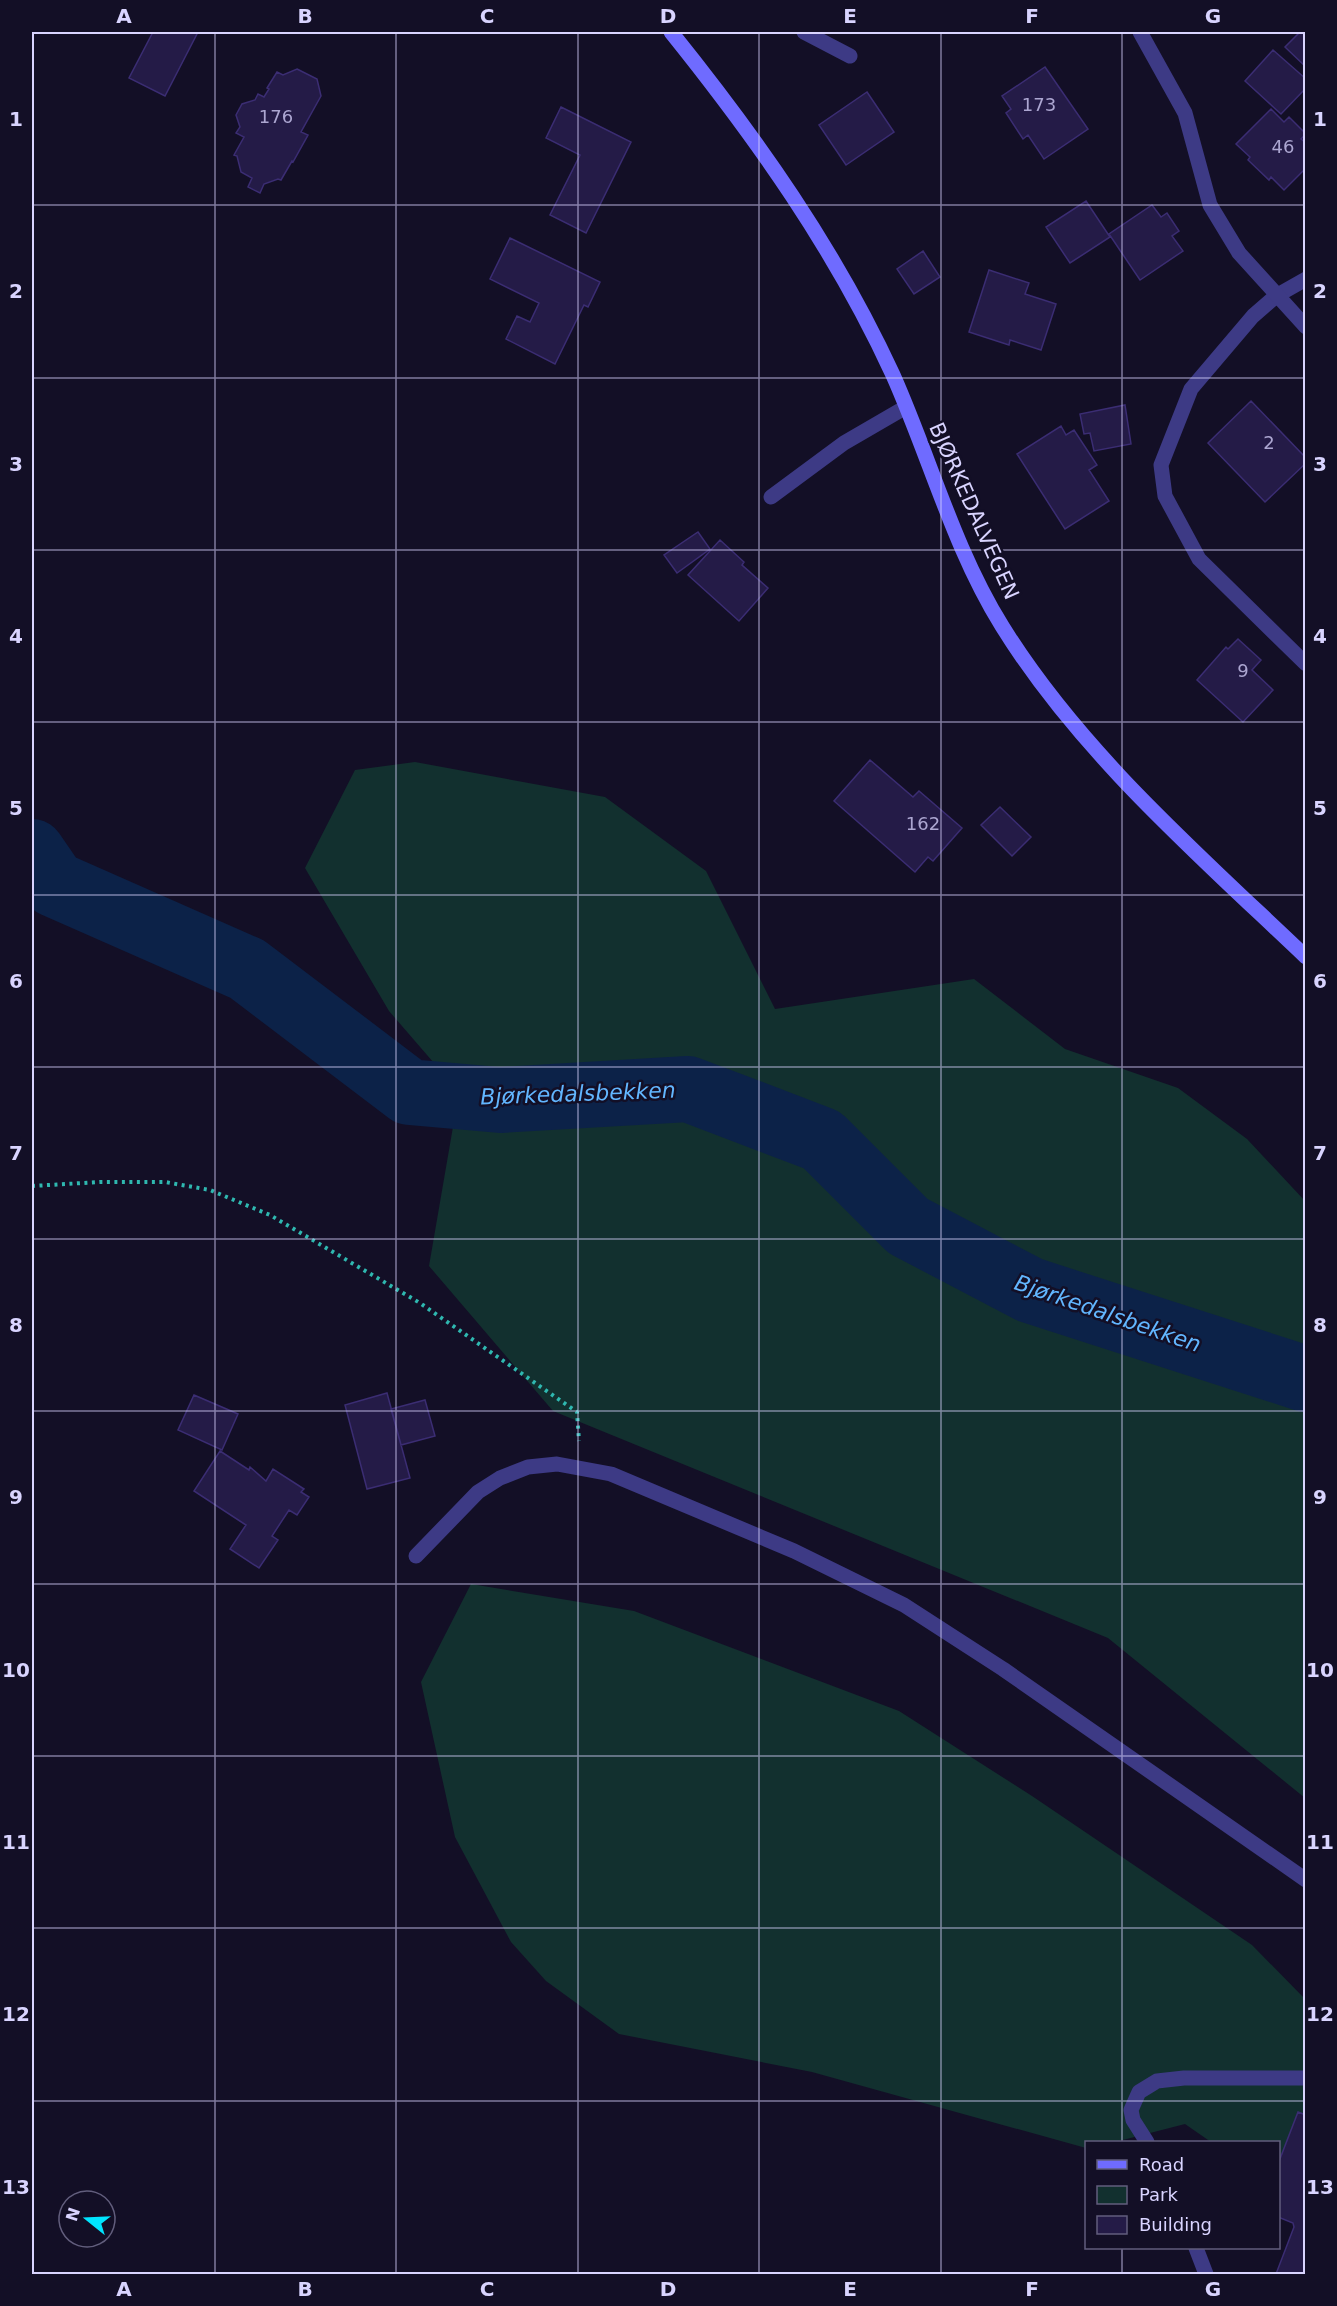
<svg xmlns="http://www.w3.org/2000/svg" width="1337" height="2306" font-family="'DejaVu Sans',sans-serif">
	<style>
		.green { fill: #12302f }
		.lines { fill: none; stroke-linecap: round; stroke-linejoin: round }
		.river { stroke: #0c2248; stroke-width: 66 }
		.building { fill: #241b47; stroke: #3b2d73; stroke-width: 1.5 }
		.path { stroke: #2fb8b0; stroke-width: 4; stroke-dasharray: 3 4.5; stroke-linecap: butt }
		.lane { stroke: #3d3a85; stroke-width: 15 }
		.street { stroke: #3d3a85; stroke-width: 15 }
		.secondary { stroke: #6f6bff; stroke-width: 15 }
		.grid { fill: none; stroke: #d9d4ff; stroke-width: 1.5; stroke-opacity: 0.55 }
		.labels { text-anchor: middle; stroke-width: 5; stroke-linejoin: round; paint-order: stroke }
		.number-label { font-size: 18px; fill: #aca6d1 }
		.street-label { font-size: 21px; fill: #d9d4ff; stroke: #130f26 }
		.water-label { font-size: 22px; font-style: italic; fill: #62b6ff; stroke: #130f26 }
		.neatline { fill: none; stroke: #d9d4ff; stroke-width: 2 }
		.grid-label { font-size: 20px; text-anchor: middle; font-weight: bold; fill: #d9d4ff }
	</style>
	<rect width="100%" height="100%" fill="#130f26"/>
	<path class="green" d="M415,762L605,797L706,871L775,1009L974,979L1065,1049L1178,1088L1247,1139L1305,1201V1798L1108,1638L553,1411L429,1266L459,1092L389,1011L305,868L355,770Z
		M471,1584L634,1611L899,1711L1032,1796L1252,1945L1305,1999V2193L1279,2182L1278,2142H1211L1185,2124L1115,2142H1086V2148L812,2072L619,2034L546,1981L511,1942L455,1837L421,1682Z"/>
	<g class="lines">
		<path class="river" d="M32,852L54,884L247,969L409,1092L500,1100L688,1089L822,1140L908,1226L1030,1290L1306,1379"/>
	</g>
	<path class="building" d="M153,32H198L165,96L129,78Z
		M1300,32H1306V67L1285,47Z
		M1273,50L1306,79V88L1281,114L1245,81Z
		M1045,67L1088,129L1044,159L1028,135L1023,139L1006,113L1011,109L1002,96Z
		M297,69L317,79L321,96L301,132L308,135L293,162L292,161L281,180L278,179L264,184L260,193L248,187L252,178L241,172L237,156L234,155L244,137L236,133L240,127L236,115L242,104L255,100L258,94L264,97L269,89L267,88L277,72L283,75Z
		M867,92L894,132L846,165L819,125Z
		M561,107L631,142L586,233L550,215L580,155L546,138Z
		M1271,109L1284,122L1289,117L1306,134L1301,139L1306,143V168L1284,190L1271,177L1269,180L1248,160L1250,157L1236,144Z
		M1086,201L1110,237L1070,263L1046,227Z
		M1152,205L1161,217L1167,213L1179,231L1172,236L1183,251L1140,280L1109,234Z
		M510,238L600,282L588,307L584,305L555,364L506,339L517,316L530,322L539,303L490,279Z
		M923,251L940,277L914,294L897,269Z
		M989,270L1029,283L1025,294L1056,304L1041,350L1010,340L1009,345L969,332Z
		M1251,401L1306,458L1305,464L1265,502L1208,443Z
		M1125,405L1131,444L1094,451L1090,433L1084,434L1080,414Z
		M1061,426L1066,435L1074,430L1097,465L1089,470L1109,501L1065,529L1017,454Z
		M698,532L710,549L677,573L664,555Z
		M720,540L744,562L742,565L768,588L739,621L688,575Z
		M1238,639L1261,660L1252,670L1273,690L1243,722L1197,680L1226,647L1228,649Z
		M870,760L913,797L919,791L962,828L933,861L928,857L915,872L834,801Z
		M1000,807L1031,837L1012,856L981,825Z
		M387,1393L410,1478L367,1489L345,1405Z
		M194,1395L238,1414L222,1450L178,1430Z
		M425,1400L435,1436L401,1445L391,1409Z
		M220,1451L249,1470L250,1467L266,1481L273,1469L304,1489L301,1492L309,1497L297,1515L289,1510L272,1536L278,1540L259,1568L230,1549L246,1525L194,1491Z
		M1298,2112L1306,2115V2274H1276L1294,2227L1293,2223L1278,2217V2164Z"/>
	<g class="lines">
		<path class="path" d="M32,1186L100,1182H165L210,1190L270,1215L420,1303L577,1412L579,1441"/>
		<path class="lane" d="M804,32L850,56
			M1306,279L1276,296L1253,316L1191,389L1161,465L1165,496L1199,559L1306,664
			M771,497L844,443L906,407
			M416,1556L478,1492L500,1478L528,1467L557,1464L611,1474L794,1551L904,1605L1003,1669L1306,1880
			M1147,2142L1133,2120L1131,2110L1139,2092L1157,2081L1184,2078H1306
			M1196,2248L1206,2274"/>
		<path class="street" d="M1140,32L1185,113L1210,205L1239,253L1306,327"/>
		<path class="secondary" d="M671,32C757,139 835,249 893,375C930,458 954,549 1002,626C1080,752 1199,855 1306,957"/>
	</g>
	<path class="grid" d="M215,32V2274M396,32V2274M578,32V2274M759,32V2274M941,32V2274M1122,32V2142M32,205H1306M32,378H1306M32,550H1306M32,722H1306M32,895H1306M32,1067H1306M32,1239H1306M32,1411H1306M32,1584H1306M32,1756H1306M32,1928H1306M32,2101H1306M1122,2248V2274"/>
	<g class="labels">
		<g class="number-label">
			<text x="1039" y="111">173</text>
			<text x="276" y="123">176</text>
			<text x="1283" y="153">46</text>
			<text x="1269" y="449">2</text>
			<text x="1243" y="677">9</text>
			<text x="923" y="830">162</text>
		</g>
		<g class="street-label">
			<text transform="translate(974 511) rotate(66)" y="7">BJØRKEDALVEGEN</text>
		</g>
		<g class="water-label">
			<text transform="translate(578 1093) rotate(-2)" y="8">Bjørkedalsbekken</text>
			<text transform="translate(1108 1313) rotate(19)" y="8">Bjørkedalsbekken</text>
		</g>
	</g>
	<rect width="1337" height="2306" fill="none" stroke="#130f26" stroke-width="66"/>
	<rect x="1085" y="2141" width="195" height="108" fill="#130f26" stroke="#625e7d" stroke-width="1.5"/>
	<rect x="1097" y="2160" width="30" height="9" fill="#6f6bff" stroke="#625e7d" stroke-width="1.5"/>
	<text x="1139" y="2171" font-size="18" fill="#d9d4ff">Road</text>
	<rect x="1097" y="2186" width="30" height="18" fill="#12302f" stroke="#625e7d" stroke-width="1.5"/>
	<text x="1139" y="2201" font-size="18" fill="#d9d4ff">Park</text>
	<rect x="1097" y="2216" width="30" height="18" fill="#241b47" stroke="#625e7d" stroke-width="1.5"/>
	<text x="1139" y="2231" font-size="18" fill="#d9d4ff">Building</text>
	<g transform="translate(87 2219) rotate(288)"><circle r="28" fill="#130f26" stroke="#625e7d" stroke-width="1.5"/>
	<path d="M0-4.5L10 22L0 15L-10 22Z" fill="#00e5ff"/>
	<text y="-9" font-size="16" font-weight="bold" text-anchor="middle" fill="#d9d4ff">N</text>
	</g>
	<rect x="33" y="33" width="1271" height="2240" class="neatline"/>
	<g class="grid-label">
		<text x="124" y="23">A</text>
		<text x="305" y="23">B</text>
		<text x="487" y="23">C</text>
		<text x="668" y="23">D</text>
		<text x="850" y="23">E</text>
		<text x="1032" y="23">F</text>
		<text x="1213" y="23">G</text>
		<text x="16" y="126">1</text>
		<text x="1320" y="126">1</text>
		<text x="16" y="298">2</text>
		<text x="1320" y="298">2</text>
		<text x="16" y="471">3</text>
		<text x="1320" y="471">3</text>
		<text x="16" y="643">4</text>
		<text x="1320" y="643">4</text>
		<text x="16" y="815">5</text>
		<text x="1320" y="815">5</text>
		<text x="16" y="988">6</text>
		<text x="1320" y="988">6</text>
		<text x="16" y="1160">7</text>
		<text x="1320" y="1160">7</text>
		<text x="16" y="1332">8</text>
		<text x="1320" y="1332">8</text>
		<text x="16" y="1504">9</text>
		<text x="1320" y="1504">9</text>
		<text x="16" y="1677">10</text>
		<text x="1320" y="1677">10</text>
		<text x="16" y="1849">11</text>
		<text x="1320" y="1849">11</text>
		<text x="16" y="2021">12</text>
		<text x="1320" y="2021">12</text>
		<text x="16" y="2194">13</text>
		<text x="1320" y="2194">13</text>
		<text x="124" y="2296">A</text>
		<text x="305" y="2296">B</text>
		<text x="487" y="2296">C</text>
		<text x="668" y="2296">D</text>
		<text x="850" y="2296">E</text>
		<text x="1032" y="2296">F</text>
		<text x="1213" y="2296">G</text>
	</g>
</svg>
